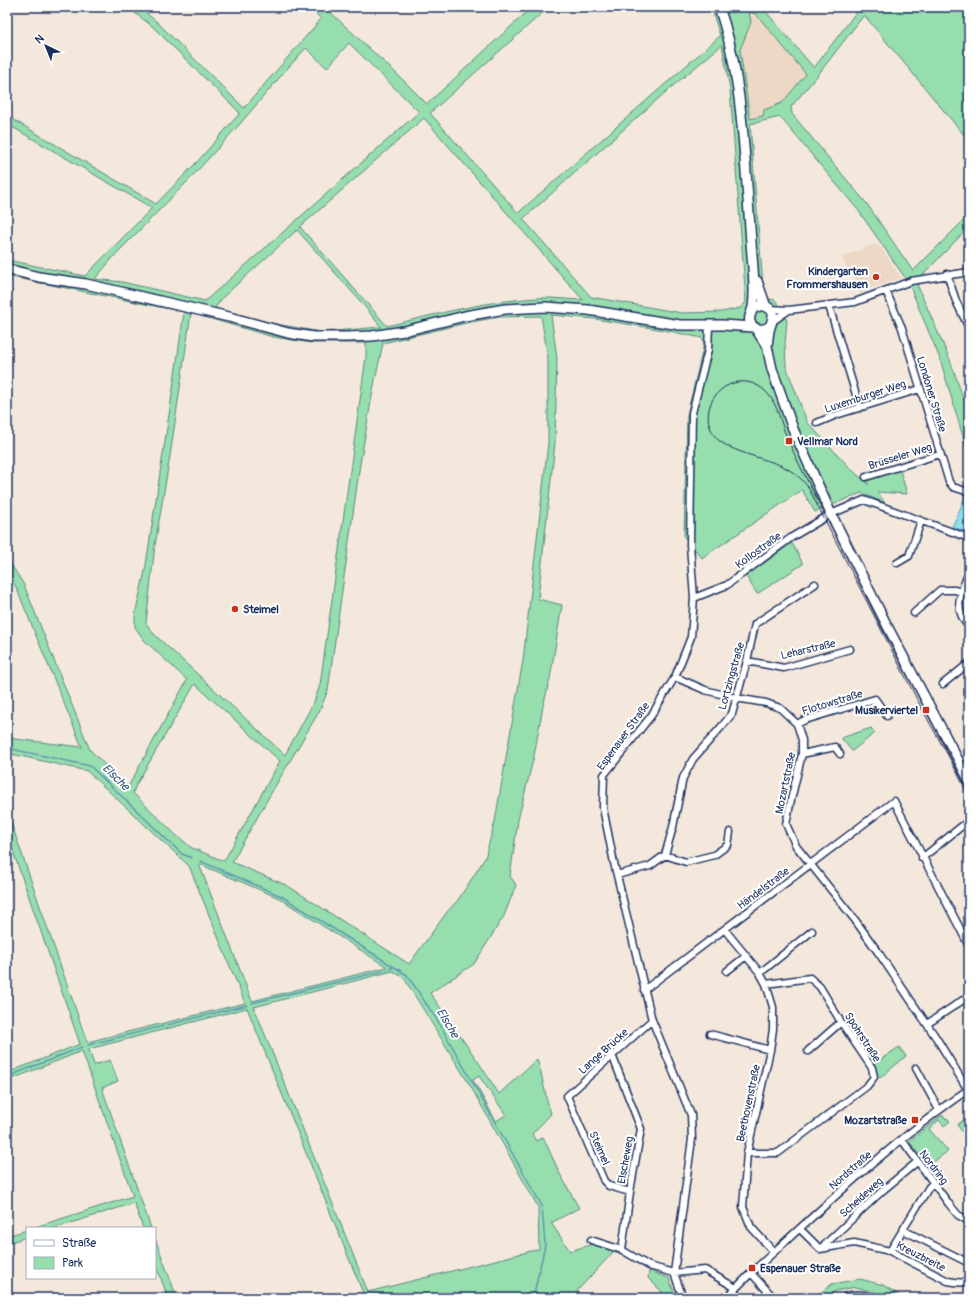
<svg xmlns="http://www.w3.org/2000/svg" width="976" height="1305" font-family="Pangolin,sans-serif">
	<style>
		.built { fill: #ecd8c4 }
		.green { fill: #96dead; stroke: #588686; fill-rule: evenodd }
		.water { fill: #8dddea; stroke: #5f97b2 }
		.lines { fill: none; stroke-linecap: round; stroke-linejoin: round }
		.stream { stroke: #5f97b2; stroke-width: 1.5 }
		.street-casing { stroke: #1b2f5e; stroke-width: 9 }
		.secondary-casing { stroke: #1b2f5e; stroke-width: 12 }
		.highway-casing { stroke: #1b2f5e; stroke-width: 14 }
		.street { stroke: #fff; stroke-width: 6 }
		.secondary { stroke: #fff; stroke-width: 9 }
		.highway { stroke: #fff; stroke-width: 11 }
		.tram { stroke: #1b2f5e; stroke-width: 1 }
		.poi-dot { fill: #c8321e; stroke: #fff; stroke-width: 1.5 }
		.labels { text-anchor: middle; stroke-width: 4; stroke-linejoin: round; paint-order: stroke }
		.poi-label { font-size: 11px; font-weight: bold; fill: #1b2f5e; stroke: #fff; text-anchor: end }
		.street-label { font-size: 11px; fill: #1b2f5e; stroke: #fff }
		.water-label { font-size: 12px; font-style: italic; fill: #385a81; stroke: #fff }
	</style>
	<rect width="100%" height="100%" fill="#f4e8dc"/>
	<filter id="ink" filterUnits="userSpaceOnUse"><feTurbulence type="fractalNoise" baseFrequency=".025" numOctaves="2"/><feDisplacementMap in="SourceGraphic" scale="8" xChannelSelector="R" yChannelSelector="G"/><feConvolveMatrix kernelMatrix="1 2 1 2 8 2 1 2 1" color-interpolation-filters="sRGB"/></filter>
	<g filter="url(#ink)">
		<path class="built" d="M749,12L756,13L806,74L782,103L765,110L764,116L750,119L740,50L751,22Z
			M875,244L881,247L901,278L869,289V291L860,294L855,278L848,270L841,257Z"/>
		<path class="green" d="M127,7H139L157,22L244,108L321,19L310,7H324L325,8L327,7H336L330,12L399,76L427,104L532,7H549L430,113L518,213L720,36L711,7H762L814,68L860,7H969V141L864,15L817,76L791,107L792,114L867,204L913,271L969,215V227L916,282L950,360L969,415V457L940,359L908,282L858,210L780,117L750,124L764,298L775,300L783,310L787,321L785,343L786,366L807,422L851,469L869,485L866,481L900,470L907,494L877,492L885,503L861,493L815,512L802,490L702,558L684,537L687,415L704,344L702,338L664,330L595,319L551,315L557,358L555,443L538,599L562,605L550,679L543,706L534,756L518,820L510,876L516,885L504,916L474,964L430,993L479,1063L499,1094L537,1059C543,1077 545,1096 551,1114L532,1134L536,1141L543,1137L560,1174L579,1208L551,1223L570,1251L593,1244L615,1250L577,1291L582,1298H345L363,1293L247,1008L89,1049L94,1065L110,1060L118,1081L102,1088L151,1228H143L134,1203L55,1228H32L133,1196L82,1051L7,1081V1073L80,1044L7,834V811L87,1042L245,1003L189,866L87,771L7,753V738L82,747L16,587L7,573V558L24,585L90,750L128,787L187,680L144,640L135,627V615L145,571L172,395L184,312L7,276V260L85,276L152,208L7,124V116L156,204L197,162L240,113L152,26ZM749,12L756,14L806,74L782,103L764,110L763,116L750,119L740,50L751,22ZM349,43L419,112L205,301L122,282L95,279L116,254L187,182L239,125L286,70L306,48L327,68ZM722,45L730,89L746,302L740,308L722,312L682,313L591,297L523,219L668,90ZM424,118L583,300C568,300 552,297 537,298C486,301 436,314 387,326L300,227ZM297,230L361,302L381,327L321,332L271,323L215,308L223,297ZM191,313L273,337L311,343H366V357L320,685L314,702L285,755L154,634L146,623L155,545L170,456ZM541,316L548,358V443L523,660L495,821L485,858L458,900L447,912L409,964L288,886L232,862L270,795L320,710L328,690L360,464L374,385L383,343L466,323L499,317ZM195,684L280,761L224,861L192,848L176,835L133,793L136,785ZM199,864L279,898L387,967L252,1001ZM393,971L404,978L471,1087L538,1207L539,1249L368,1292L254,1007ZM479,1076L506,1115L496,1121L473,1080Z
			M792,543L803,564L757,594L746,576Z
			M871,728L875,733L852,751L841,738Z
			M899,1047L906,1056L880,1078L876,1075L874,1064Z
			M941,1116H944L946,1119L947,1118L950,1121L944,1126L939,1120L929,1129L948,1151L927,1167L909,1141Z
			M969,1116V1136L967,1138L957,1125Z
			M27,1230V1237L7,1243V1236Z
			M155,1238L177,1298H168L155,1262Z
			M649,1271L669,1278L676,1298H661L662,1292L648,1278Z
			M860,1279L883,1285L904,1298H884L874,1292L856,1287L835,1291L827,1298H814L832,1284Z"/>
		<path class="water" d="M967,493L969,494V533L952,527Z"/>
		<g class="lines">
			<path class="stream" d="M7,748L90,766L182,854L192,858
				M200,861L281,896L407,975L439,1023L542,1206L545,1245L533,1298
				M252,1003L387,970L394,967
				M88,1045L247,1005
				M7,1077L82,1047"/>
			<g class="street-casing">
				<path id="street" d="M947,274L956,301L969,328
					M886,291L902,328L949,482L953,487L969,492
					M829,306L860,408
					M769,309L789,310L855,302L911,281L969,272
					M773,321L789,310
					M817,423L836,415L920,389
					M866,477L940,454
					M897,563L909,556L921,521
					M969,572C961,592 952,608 969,627
					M694,598L727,585L792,537L831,514L864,500L969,538
					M914,613L940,590H955L961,592
					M747,661L784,668L850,649
					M675,677L705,690L736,698L766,703L780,708L797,724L802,740V754L791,800L786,824L796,846L855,920L878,952L937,1039L968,1090
					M943,684L969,663
					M797,724L805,720L875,699L887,716
					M802,754L835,747L840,754
					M665,855L686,862L714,855L728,845L730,832
					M922,858L967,822
					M617,875L650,866L665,855L673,827L683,778L693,759L723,725L732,714L747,661L755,624L815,584
					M725,930L760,973L766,984L773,1007V1029L770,1050L747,1153L743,1207L751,1227L774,1252
					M727,971L746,956
					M760,973L812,931
					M644,990L894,801L969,946
					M927,1024L969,996
					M710,1034L770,1050
					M808,1051L841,1022
					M612,1055L641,1129L630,1192L622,1250
					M916,1068L939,1110
					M902,1140L949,1204L958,1215L969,1221
					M747,1153H778L867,1086L874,1077L872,1068L841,1022L820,987L810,978L766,984
					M630,1192L609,1186L604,1181L567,1096L652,1020
					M800,1229L820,1249L854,1243L890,1251L948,1281C955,1282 963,1284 969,1281
					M903,1230L965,1261
					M591,1240L622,1250L649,1266L674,1273L705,1270L736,1288
					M820,1249L882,1191L917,1162
					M890,1251L929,1187L933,1183
					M751,1273L774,1298
					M683,1298L674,1273L692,1139L691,1115L652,1020L614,863L603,808L604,775L651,716L675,677L691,637L694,598L690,545L692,413L708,350L709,326
					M727,1298L736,1288L751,1273C821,1209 890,1143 969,1089"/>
			</g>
			<g class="secondary-casing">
				<path id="secondary" d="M719,7C736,56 741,108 745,159C748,195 750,232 753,268C754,281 755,295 753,307C752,313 748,316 750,322C754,331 764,331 770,326
					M7,269L39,277L86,284L229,317L288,333L313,337H347L372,336L404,331L465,316L505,309L545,307L588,310L680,325H723L753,327
					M757,281L766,307
					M752,310C756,307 759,305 764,306C777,309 773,319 770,327C768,333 768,340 767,346
					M756,329L767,346L772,369L793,429L831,514L887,626L969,781"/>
			</g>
			<g class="highway-casing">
				<path id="highway" d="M848,1298L858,1297L866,1298"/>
			</g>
			<use href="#street" class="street"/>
			<use href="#secondary" class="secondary"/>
			<use href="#highway" class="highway"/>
			<path class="tram" d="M969,791L952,757L931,721L804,474C797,460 790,445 784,430C779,416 776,400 764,390C734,365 693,402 714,435C724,451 765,458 782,466C793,471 801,478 808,487L923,711L950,759L969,796"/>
		</g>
	</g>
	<g class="poi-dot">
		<circle cx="876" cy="277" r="4"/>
		<rect x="785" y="437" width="8" height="8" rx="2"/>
		<circle cx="235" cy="609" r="4"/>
		<rect x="922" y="706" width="8" height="8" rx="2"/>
		<rect x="911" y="1116" width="8" height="8" rx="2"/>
		<rect x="748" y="1264" width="8" height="8" rx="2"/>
	</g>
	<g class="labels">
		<g class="poi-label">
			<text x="868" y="275">Kindergarten<tspan x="868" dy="13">Frommershausen</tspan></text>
			<text x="797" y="445" text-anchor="start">Vellmar Nord</text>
			<text x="243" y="613" text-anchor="start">Steimel</text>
			<text x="918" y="714">Musikerviertel</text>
			<text x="907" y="1124">Mozartstraße</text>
			<text x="760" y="1272" text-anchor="start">Espenauer Straße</text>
		</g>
		<g class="street-label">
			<text transform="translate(932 394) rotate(73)" y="4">Londoner Straße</text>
			<text transform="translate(865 396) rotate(-18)" y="4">Luxemburger Weg</text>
			<text transform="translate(900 456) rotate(-17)" y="4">Brüsseler Weg</text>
			<text transform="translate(758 550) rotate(-36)" y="4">Kollostraße</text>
			<text transform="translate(808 649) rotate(-13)" y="4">Leharstraße</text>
			<text transform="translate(731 676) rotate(-74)" y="4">Lortzingstraße</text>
			<text transform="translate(832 702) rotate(-17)" y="4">Flotowstraße</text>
			<text transform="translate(623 736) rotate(-54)" y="4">Espenauer Straße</text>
			<text transform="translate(785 783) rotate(-78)" y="4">Mozartstraße</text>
			<text transform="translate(763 888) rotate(-37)" y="4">Händelstraße</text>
			<text transform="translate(863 1037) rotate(57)" y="4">Spohrstraße</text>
			<text transform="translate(603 1051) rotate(-42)" y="4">Lange Brücke</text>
			<text transform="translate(748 1103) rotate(-78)" y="4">Beethovenstraße</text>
			<text transform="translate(600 1148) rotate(66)" y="4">Steimel</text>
			<text transform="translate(625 1160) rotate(-80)" y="4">Elscheweg</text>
			<text transform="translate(934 1167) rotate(53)" y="4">Nordring</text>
			<text transform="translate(850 1170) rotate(-41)" y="4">Nordstraße</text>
			<text transform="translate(861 1197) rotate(-42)" y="4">Scheideweg</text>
			<text transform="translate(921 1256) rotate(27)" y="4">Kreuzbreite</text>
		</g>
		<g class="water-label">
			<text transform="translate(116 777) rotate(44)" y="4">Elsche</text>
			<text transform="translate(448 1023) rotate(59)" y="4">Elsche</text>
		</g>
	</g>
	<rect width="976" height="1305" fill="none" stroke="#fff" stroke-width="24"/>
	<rect x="12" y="12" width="952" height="1281" fill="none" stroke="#1b2f5e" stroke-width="1.5" filter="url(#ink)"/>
	<rect x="26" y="1227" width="130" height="52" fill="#ffffff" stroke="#a4acbf"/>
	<rect x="34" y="1240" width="20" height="6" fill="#ffffff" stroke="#a4acbf"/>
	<text x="62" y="1247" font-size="12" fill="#1b2f5e">Straße</text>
	<rect x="34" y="1257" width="20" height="12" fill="#96dead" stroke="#a4acbf"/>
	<text x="62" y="1267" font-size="12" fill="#1b2f5e">Park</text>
	<g transform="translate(46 46) rotate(317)" stroke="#ffffff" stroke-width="3" paint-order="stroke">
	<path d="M0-3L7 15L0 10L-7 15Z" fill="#1b2f5e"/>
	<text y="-6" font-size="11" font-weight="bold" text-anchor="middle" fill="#1b2f5e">N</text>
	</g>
</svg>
